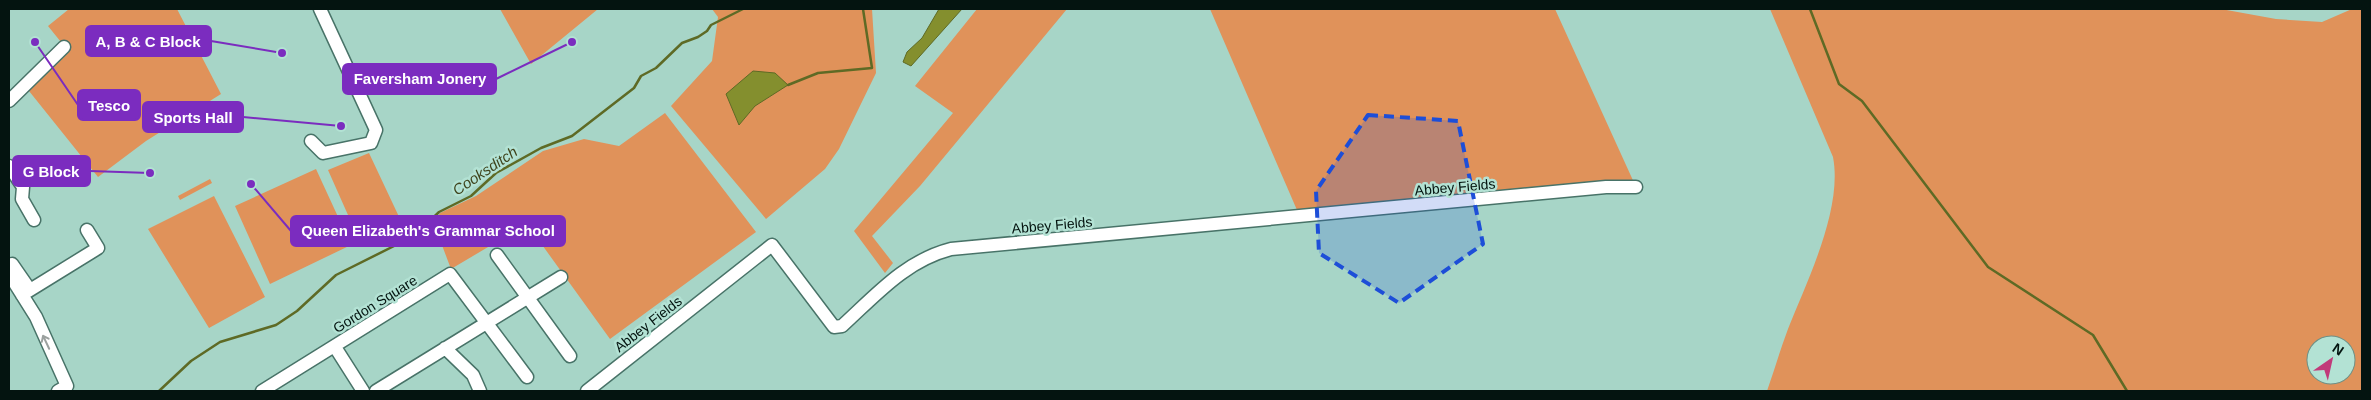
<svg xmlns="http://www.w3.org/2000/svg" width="2371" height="400" font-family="Arial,sans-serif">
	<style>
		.green { fill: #e0925a; fill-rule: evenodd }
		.water { fill: #848f2e; stroke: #5e6a25 }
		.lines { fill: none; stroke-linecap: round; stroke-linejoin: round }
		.stream { stroke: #5e6a25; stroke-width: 2.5 }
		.minor-casing { stroke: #487368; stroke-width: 15 }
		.minor { stroke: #fff; stroke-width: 12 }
		.oneway { stroke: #9ba19f }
		.marked { fill: #1d4ed8; fill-opacity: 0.2; stroke: #1d4ed8; stroke-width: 4; stroke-dasharray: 10 6; stroke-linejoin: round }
		.labels { text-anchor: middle; stroke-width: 5; stroke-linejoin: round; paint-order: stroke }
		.street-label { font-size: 14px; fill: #041410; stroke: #b3e2d4 }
		.water-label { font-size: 15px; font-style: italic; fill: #3f441d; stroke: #b3e2d4 }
		.leader { fill: none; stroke: #7b2cbf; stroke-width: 2 }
		.callout-dot { fill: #7b2cbf; stroke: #b3e2d4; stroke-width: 2 }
		.callout { fill: #7b2cbf; stroke: #7b2cbf; stroke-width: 2 }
		.callout-label { font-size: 15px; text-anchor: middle; font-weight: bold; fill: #fff }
	</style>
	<rect width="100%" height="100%" fill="#a7d5c7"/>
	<path class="green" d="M69,9H177L221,94L146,141L98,177L29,91L69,52L48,26Z
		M500,9H598L531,64Z
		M712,9H872L876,73L839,149L825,169L766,219L671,106L712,61L718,17Z
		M977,9H1067L920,186L872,236L893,263L885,273L854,231L953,113L915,86Z
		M1210,9H1555L1636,187L1300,217Z
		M1770,9H2221L2276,19L2322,22L2352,9H2362V391H1767C1774,371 1780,350 1788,329C1807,281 1843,209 1833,157ZM2316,345H2346V375H2316Z
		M665,113L756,232L610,339L527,224L451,269L434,224L440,213L476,196L543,151L584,139L619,146Z
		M369,153L401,221L360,242L328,170Z
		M316,169L351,245L270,284L235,206Z
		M210,179L212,183L180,200L178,196Z
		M214,196L265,297L209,328L148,229Z"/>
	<path class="water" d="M939,9H962L911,66L903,62L907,52L922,38Z
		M753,71L775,73L788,85L755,106L739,125L726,94Z"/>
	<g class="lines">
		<path class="stream" d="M1810,9L1839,84L1862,101L1988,267L2093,335L2127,391
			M788,85L818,73L872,68L863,9
			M159,391L191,361L220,342L276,325L297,311L336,275L414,236L439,212L471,196L496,173L541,148L572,136L634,88L641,76L656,68L682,43L698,37L707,31L711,25L743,9"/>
		<g class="minor-casing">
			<path id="minor" d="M9,101L64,47
				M311,141L323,153L371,143L376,130L320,9
				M9,166L23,187L22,199L34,220
				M497,255L570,356
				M9,265L12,264L30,290
				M9,274L36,317L67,386L58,391
				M22,295L98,248L87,230
				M335,347L363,391
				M445,348L473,375L480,391
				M262,391L450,274L527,377
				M376,391L561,277
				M587,391L772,245L834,327L842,326C876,295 905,261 951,249L1606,187H1636"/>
		</g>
		<use href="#minor" class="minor"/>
	</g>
	<defs><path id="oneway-shaft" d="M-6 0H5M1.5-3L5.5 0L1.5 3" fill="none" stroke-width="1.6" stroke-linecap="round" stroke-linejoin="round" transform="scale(1.25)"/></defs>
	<use class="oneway" href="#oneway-shaft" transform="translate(46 342) rotate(-115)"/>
	<path class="marked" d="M1368,115L1458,121L1483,244L1399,303L1319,253L1316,191Z"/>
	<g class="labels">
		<g class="street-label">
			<text transform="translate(1455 187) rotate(-5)" y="5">Abbey Fields</text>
			<text transform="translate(1052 225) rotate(-5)" y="5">Abbey Fields</text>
			<text transform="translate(375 304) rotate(-32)" y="5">Gordon Square</text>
			<text transform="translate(648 324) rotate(-38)" y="5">Abbey Fields</text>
		</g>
		<g class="water-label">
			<text transform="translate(485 171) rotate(-34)" y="5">Cooksditch</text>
		</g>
	</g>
	<path class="leader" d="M282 53L211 41M572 42L496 79M35 42L78 105M341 126L243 117M150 173L90 171M251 184L291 231"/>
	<g class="callout-dot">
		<circle cx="282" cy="53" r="5"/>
		<circle cx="572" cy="42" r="5"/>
		<circle cx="35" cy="42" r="5"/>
		<circle cx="341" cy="126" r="5"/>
		<circle cx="150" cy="173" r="5"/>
		<circle cx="251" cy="184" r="5"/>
	</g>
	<g class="callout">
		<rect x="86" y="26" width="125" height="30" rx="5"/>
		<rect x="343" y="64" width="153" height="30" rx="5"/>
		<rect x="78" y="90" width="62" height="30" rx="5"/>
		<rect x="143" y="102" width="100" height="30" rx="5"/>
		<rect x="13" y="156" width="77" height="30" rx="5"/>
		<rect x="291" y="216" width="274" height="30" rx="5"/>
	</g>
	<g class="callout-label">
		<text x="148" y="47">A, B &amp; C Block</text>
		<text x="420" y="84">Faversham Jonery</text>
		<text x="109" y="111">Tesco</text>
		<text x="193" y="123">Sports Hall</text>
		<text x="51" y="177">G Block</text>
		<text x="428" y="236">Queen Elizabeth's Grammar School</text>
	</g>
	<rect width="2371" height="400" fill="none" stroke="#041410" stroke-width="20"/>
	<g transform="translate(2331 360) rotate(34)"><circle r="24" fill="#b3e2d4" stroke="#6d9086"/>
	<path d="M0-4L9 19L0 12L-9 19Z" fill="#c13a7a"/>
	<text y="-8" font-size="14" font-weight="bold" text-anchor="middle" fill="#041410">N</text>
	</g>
</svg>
